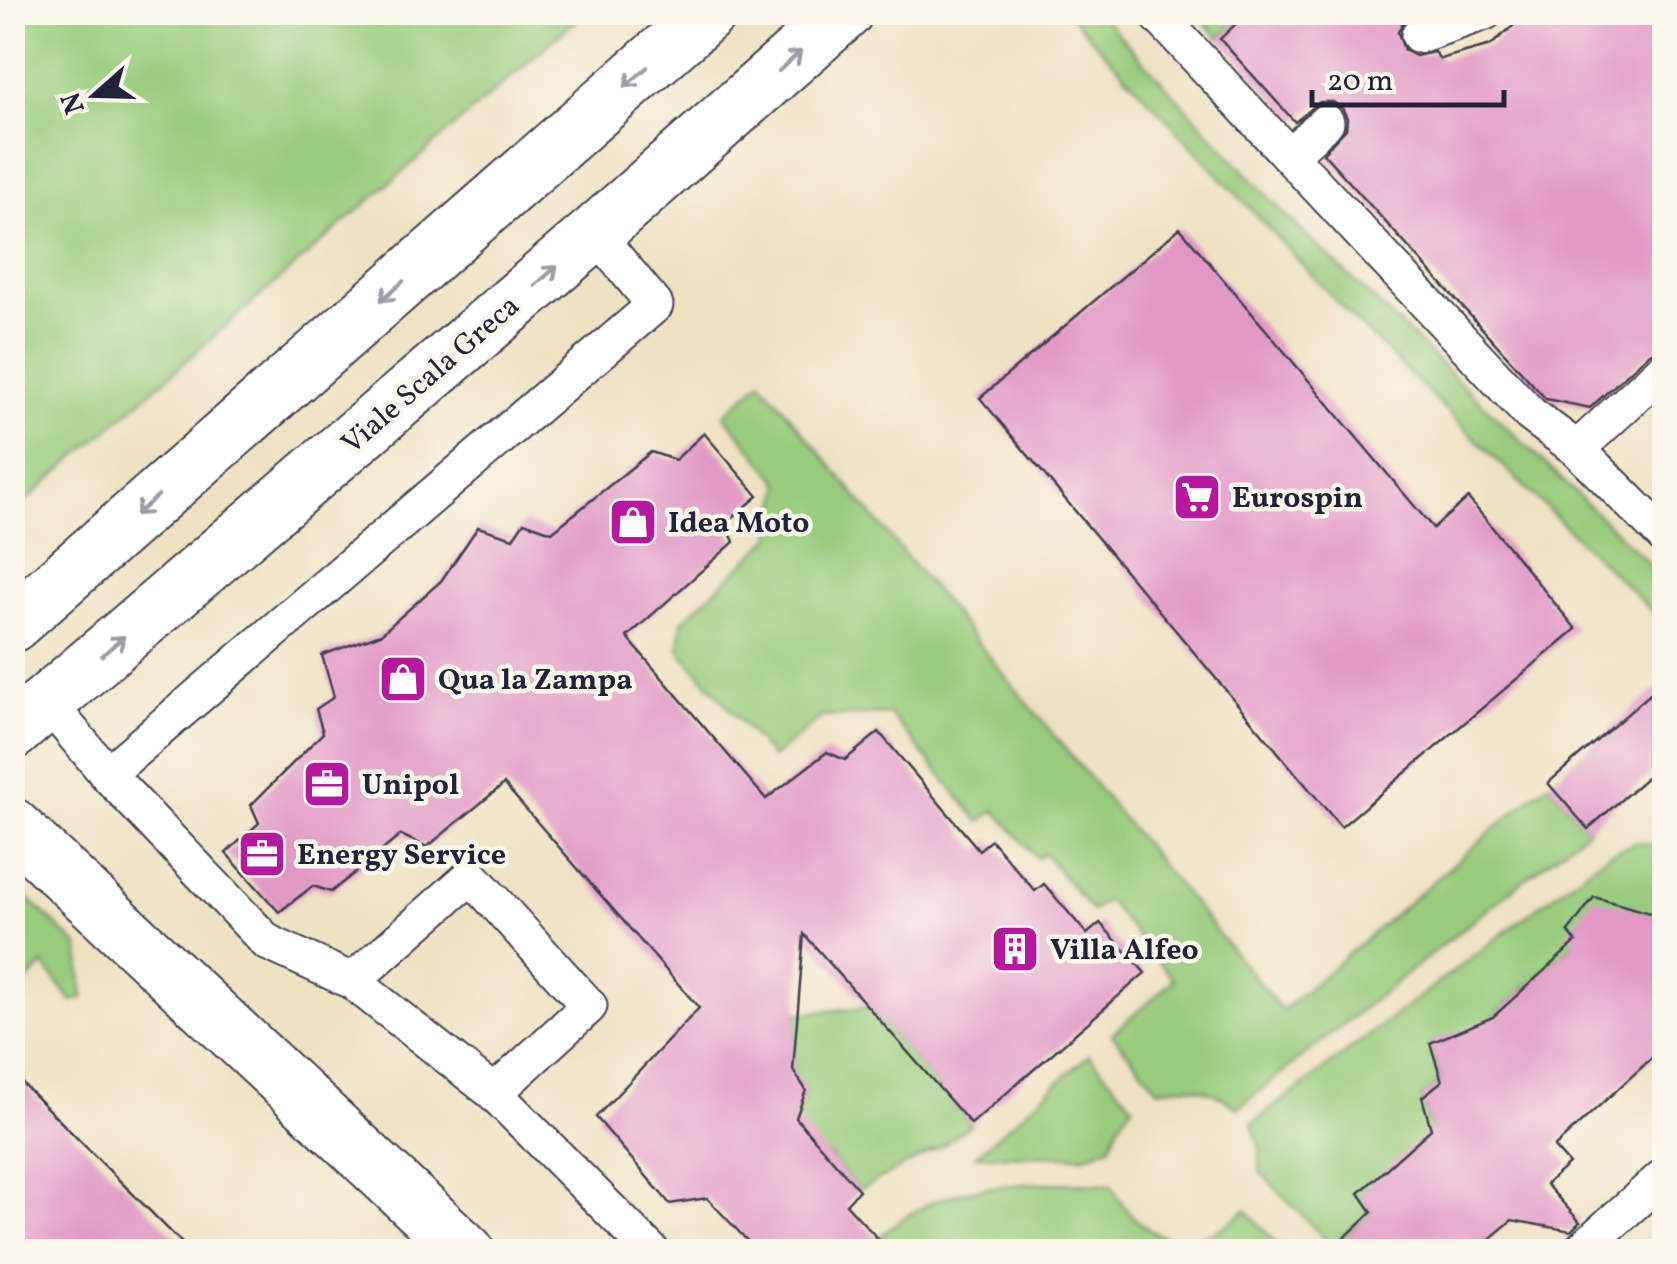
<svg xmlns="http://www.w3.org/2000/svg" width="1677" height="1264" font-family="Vollkorn,serif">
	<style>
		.green { fill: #98cc7d; stroke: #5d775c; stroke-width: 2.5 }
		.building { fill: #e198c6 }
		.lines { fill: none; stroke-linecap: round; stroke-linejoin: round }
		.service-casing { stroke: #413f4f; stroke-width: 39 }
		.minor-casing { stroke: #413f4f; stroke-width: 59 }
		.primary-casing { stroke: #413f4f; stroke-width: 59 }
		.service { stroke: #fff; stroke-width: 35 }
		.minor { stroke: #fff; stroke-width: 55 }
		.primary { stroke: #fff; stroke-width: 55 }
		.oneway { stroke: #9c9ca7 }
		.labels { text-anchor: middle; stroke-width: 9; stroke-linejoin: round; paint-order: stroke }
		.street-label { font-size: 30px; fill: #22223b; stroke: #fbf7ec }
		.poi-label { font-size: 30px; font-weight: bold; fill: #22223b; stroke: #fbf7ec; text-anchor: start }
	</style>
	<rect width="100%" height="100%" fill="#fbf7ec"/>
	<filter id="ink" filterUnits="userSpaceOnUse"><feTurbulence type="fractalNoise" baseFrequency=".01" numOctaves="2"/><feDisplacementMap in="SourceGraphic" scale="20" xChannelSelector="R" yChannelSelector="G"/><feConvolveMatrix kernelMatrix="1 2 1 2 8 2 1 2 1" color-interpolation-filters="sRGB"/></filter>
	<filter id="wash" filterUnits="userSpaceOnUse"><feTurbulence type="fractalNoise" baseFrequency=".0048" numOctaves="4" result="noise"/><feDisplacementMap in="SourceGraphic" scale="40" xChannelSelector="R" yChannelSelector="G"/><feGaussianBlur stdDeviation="2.25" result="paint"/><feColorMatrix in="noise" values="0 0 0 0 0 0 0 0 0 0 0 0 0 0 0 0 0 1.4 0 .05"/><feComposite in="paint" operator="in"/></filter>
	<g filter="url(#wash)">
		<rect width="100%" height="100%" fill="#efe2c3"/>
		<path class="green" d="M13,12H584V13L13,512Z
			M1068,13H1099L1284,214L1664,578V623L1352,318Z
			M1196,13H1242L1245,15L1219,38Z
			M761,381L1282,1011L1548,783L1588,829L1238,1108C1213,1089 1190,1081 1159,1090L1112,1034L1174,980L1107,900L1092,911L1044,853L1037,858L995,810L980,822L890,714L821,717L772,758L679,649L682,621L771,538L781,484L724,415Z
			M1637,842L1664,848V917L1630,908L1576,942L1467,1040L1430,1043L1441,1081L1422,1098L1434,1141L1360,1194L1372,1212L1333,1247L1261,1173L1259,1144L1252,1124L1608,854Z
			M13,884L79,947L83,998L72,1001L44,965L18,989L13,985Z
			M869,1007L971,1124L942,1146L859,1190L830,1156L792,1130L806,1090L793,1070L797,1014Z
			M1089,1055L1133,1105L1119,1124L1110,1146L1085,1156L976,1155Z
			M1037,1183L1111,1184C1142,1247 1194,1257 1246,1210L1283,1251L890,1252L878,1239C928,1192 972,1188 1037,1183Z"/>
		<g id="blocks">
			<path class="building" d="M1248,12H1397L1404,20L1398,32L1404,50L1416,56L1434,52L1440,59L1491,45L1529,12H1664V348L1650,353L1590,408L1546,399L1323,153L1346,129L1347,118L1342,108L1333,102H1320L1295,122L1220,39Z
				M1180,228L1433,528L1468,498L1576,629L1341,827L980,398Z
				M704,433L758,496L726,523L734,542L627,637L766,799L827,752L845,760L879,732L979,850L991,840L1035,891L1044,884L1087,934L1100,923L1145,973L971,1124L804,934L793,1070L806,1090L796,1118L859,1190L846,1204L890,1252H758L707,1198L670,1204L596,1117L699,1008L504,784L427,847L401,835L331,892L313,886L279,912L226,853L259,823L251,805L323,733L316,709L334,697L322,655L381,634L441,581L478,527L513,538L524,522L552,532L651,452L675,460Z
				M1664,682V762L1588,829L1548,783Z
				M1594,897L1664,917V1047L1554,1147L1569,1164L1546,1184L1580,1222L1571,1231L1512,1220L1474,1252H1329L1372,1212L1359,1193L1431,1129L1422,1097L1442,1081L1430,1043L1493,1017L1576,942L1568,932Z
				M12,1073L191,1252H12Z"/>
		</g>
	</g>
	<g filter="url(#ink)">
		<use href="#blocks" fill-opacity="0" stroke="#413f4f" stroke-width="2.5"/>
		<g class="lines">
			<g class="service-casing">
				<path id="service" d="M1155,12L1530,414L1577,449L1664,536
					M1419,35L1485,12
					M1289,156L1326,122
					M1577,449L1664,369
					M47,702L107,774L655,305L595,233
					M107,774L267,942L352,981L494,1093L652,1252
					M352,981L471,876L589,1006L494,1093
					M1579,1252L1664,1176"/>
			</g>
			<g class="minor-casing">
				<path id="minor" d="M12,826L467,1252"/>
			</g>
			<g class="primary-casing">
				<path id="primary" d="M12,624L709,12
					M12,732L595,233L845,12"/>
			</g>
			<use href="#service" class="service"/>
			<use href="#minor" class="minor"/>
			<use href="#primary" class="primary"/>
		</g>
		<defs><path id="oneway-shaft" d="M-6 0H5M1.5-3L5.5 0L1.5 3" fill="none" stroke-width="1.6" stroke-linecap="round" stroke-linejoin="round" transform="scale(2.5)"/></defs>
		<g class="oneway">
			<use href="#oneway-shaft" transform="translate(790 61) rotate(-42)"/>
			<use href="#oneway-shaft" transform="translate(636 77) rotate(139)"/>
			<use href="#oneway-shaft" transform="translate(546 276) rotate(-41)"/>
			<use href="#oneway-shaft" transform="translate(392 291) rotate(139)"/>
			<use href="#oneway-shaft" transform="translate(147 505) rotate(139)"/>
			<use href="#oneway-shaft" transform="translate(113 646) rotate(-41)"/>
		</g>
	</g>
	<defs>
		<g id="supermarket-square" transform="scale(2.5)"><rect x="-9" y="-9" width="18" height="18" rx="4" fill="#b5179e" stroke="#fbf7ec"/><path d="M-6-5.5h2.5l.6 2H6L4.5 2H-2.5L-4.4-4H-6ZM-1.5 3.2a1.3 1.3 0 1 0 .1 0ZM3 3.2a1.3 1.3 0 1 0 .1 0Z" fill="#fff"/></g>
		<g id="shop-square" transform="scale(2.5)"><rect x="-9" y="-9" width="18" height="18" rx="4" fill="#b5179e" stroke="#fbf7ec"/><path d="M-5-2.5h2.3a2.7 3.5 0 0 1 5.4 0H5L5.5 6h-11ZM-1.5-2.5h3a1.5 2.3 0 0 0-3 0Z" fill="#fff"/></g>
		<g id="office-square" transform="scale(2.5)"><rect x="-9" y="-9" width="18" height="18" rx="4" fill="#b5179e" stroke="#fbf7ec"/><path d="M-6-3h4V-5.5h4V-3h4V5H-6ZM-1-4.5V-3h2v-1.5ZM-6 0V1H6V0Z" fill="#fff"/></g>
		<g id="building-square" transform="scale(2.5)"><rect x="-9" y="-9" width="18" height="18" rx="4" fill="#b5179e" stroke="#fbf7ec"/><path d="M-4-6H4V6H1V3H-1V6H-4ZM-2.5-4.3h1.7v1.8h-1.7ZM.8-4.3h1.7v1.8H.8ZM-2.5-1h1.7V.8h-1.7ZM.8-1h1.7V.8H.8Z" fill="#fff"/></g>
	</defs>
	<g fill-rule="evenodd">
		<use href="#supermarket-square" x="1197" y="497"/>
		<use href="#shop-square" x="633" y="522"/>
		<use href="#shop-square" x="403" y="679"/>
		<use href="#office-square" x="327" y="784"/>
		<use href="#office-square" x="262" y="854"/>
		<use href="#building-square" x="1015" y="949"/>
	</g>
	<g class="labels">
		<g class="street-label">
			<text transform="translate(430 374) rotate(-41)" y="10">Viale Scala Greca</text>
		</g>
		<g class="poi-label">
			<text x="1232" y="507">Eurospin</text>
			<text x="668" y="532">Idea Moto</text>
			<text x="438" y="689">Qua la Zampa</text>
			<text x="362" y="794">Unipol</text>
			<text x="297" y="864">Energy Service</text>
			<text x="1050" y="959">Villa Alfeo</text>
		</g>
	</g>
	<rect width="1677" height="1264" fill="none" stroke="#fbf7ec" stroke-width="50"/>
	<g transform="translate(95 95) rotate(250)" stroke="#fbf7ec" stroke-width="8" paint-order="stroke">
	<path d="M0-8L18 38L0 25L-18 38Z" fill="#22223b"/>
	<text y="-15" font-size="28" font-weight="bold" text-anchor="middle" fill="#22223b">N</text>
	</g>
	<path d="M1312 90v15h192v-15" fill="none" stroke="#22223b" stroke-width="5"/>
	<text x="1327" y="90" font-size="30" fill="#22223b" stroke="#fbf7ec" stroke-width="8" paint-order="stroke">20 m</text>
</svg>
